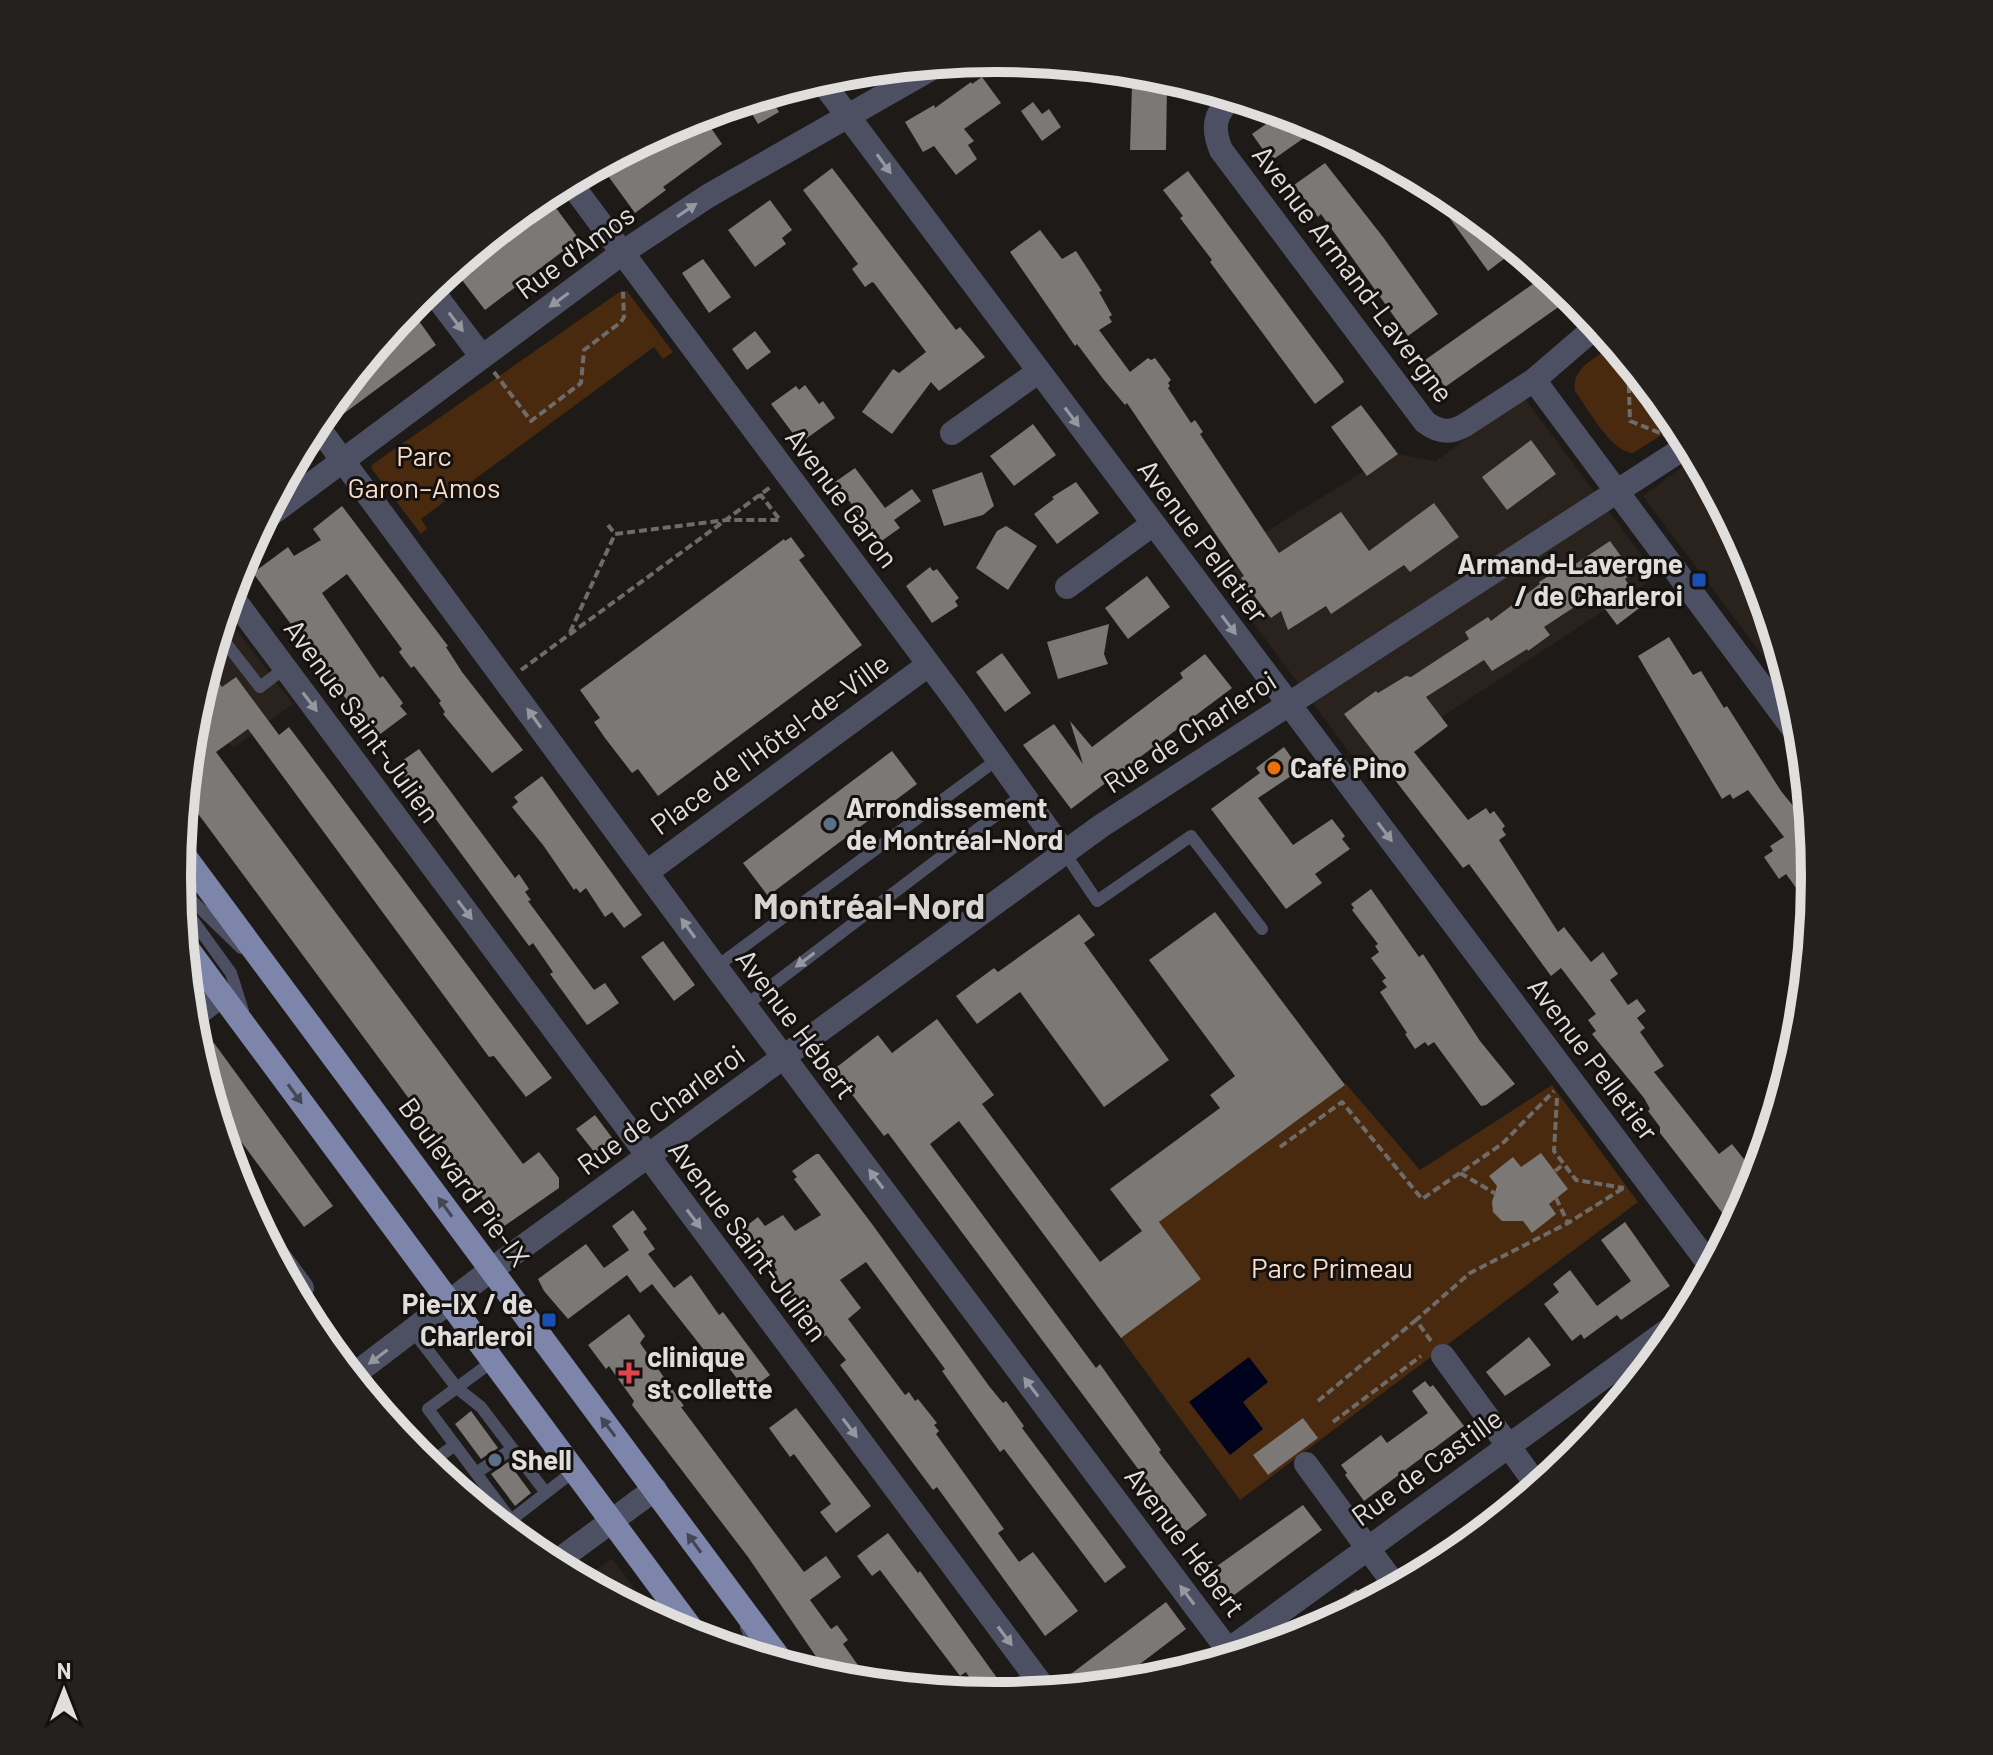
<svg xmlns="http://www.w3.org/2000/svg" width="1993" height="1755" font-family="Barlow,sans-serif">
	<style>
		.built { fill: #2a231d }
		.green { fill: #492a0e }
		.water { fill: #00021e }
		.building { fill: #7b7876 }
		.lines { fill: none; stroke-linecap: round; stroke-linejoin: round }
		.path { stroke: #6e6c6a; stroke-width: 4; stroke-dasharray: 8 4; stroke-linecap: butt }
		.lane { stroke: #4c5062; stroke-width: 12 }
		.street { stroke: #4c5062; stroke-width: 24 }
		.primary { stroke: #7e85aa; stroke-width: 24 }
		.oneway { fill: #9698a0 }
		.oneway2 { fill: #444555 }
		.transit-dot { fill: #1a4fb4; stroke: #14110f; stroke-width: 3 }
		.food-dot { fill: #e8710a; stroke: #14110f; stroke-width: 3 }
		.service-dot { fill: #5c6f8a; stroke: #14110f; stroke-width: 3 }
		.health-dot { fill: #e0444e; stroke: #14110f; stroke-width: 3 }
		.labels { text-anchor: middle; stroke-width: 6; stroke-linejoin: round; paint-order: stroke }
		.street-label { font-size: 28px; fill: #e0dfdd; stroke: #14110f }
		.park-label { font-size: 28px; fill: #f7ddca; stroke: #14110f }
		.poi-label { font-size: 28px; font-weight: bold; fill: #e0dfdd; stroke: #14110f; text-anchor: start }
		.district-label { font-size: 36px; font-weight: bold; fill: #d7d4d1; stroke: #14110f }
		.rim { fill: none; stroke: #e0dfdd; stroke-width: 10 }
	</style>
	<rect width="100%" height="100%" fill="#1d1a18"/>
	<path class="built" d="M1523,396L1657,576L1362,769L1211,566L1393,453L1436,461Z
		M1696,456L1754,564L1794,698L1643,496Z
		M224,614L293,704L233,748L224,736L188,762L193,717Z
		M612,1559L659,1622L581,1580Z"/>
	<path class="green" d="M621,291H627L673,352L663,359L654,347L421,519L427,528L421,534L371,468L373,464Z
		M1614,345L1679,424L1633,453C1611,452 1588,409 1575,391C1571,367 1598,357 1614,345Z
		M1346,1084L1420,1170L1552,1085L1638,1202L1240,1500L1121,1338L1201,1279L1159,1222Z"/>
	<path class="water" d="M1249,1357L1268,1382L1243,1402L1263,1429L1230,1455L1189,1402Z"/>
	<path class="building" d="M982,77L1001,103L964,129L974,141L968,145L977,159L956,175L934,146L923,152L905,122L934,105L935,108L971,82L972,84Z
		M1132,85L1167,86L1166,150H1130Z
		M768,94L779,112L758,124L745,102Z
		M1033,102L1042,114L1049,109L1061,127L1042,141L1021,111Z
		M1283,112L1321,126L1271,161L1252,134Z
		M702,115L722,144L663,187L666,190L635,213L603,169L631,148L683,120Z
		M1325,163L1383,237L1438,314L1408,336L1321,214L1318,217L1294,185Z
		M832,168L956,330L960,327L985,357L939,391L931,382L892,434L862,412L893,369L899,373L926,352L874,283L872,282L865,287L852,269L858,264L803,190Z
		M1188,171L1342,378L1344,382L1315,404L1210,262L1212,260L1180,218L1183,216L1163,190Z
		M1422,180L1452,196L1517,249L1488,271Z
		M770,200L792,230L782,238L786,244L755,267L728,230Z
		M556,208L579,239L485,310L462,280L473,272L471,269Z
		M1040,230L1062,259L1076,251L1102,291L1099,292L1112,315L1109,317L1112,322L1099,330L1130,372L1148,358L1151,360L1155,358L1171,380L1168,383L1170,386L1168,388L1191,423L1195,420L1203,432L1200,434L1279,553L1341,512L1369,551L1434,503L1459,537L1410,572L1404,565L1331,614L1326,606L1288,630L1281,611L1271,618L1241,578L1244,576L1127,403L1125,405L1104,380L1077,344L1075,346L1010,252Z
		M703,259L731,297L709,313L682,273Z
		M1547,274L1567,301L1445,387L1425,360Z
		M412,311L436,345L342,415L332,402L398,321Z
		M755,331L771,352L747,370L732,349Z
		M805,385L819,404L823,401L835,418L800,443L771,404L796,386L799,390Z
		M1361,405L1398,454L1367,476L1331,427Z
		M1033,424L1056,455L1014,486L990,456Z
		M1531,440L1556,474L1507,510L1482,477Z
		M855,468L885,508L912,489L921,501L894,520L900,528L880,542L835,482Z
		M982,472L994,506L983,515L944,526L932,490Z
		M1076,482L1099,513L1057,544L1034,514L1054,499L1052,497Z
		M342,506L448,646L446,647L462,672L523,750L492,773L443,714L445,712L439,703L441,701L414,666L411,668L399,652L402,649L347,574L322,593L380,678L383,676L403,703L400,706L407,714L375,738L253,573L288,547L294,556L321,540L313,529Z
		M1006,526L1037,546L1008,590L976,568L997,531Z
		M791,537L805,556L799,560L862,645L658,796L638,769L632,773L605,738L594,722L600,718L580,690L784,539L785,541Z
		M1610,541L1633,573L1625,579L1642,606L1617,625L1594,594L1544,627L1550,635L1528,651L1527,649L1492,671L1484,660L1426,697L1448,726L1414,752L1468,820L1486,808L1490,814L1494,811L1505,826L1502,829L1506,835L1499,840L1558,932L1564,927L1591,962L1603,952L1618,974L1610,980L1628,1005L1637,999L1646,1011L1637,1018L1645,1028L1640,1032L1664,1066L1654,1072L1719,1154L1732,1144L1758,1177L1753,1192L1734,1228L1660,1133V1127L1648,1111L1650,1109L1644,1098L1592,1034L1596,1031L1588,1020L1596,1014L1561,968L1551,976L1469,864L1463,868L1344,714L1376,691L1378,693L1406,676L1411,677L1469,639L1465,632L1488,617L1491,621L1540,584L1539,582L1570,563L1574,565Z
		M930,567L933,571L937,569L959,598L955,601L958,606L932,623L906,586Z
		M1147,576L1170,607L1128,639L1105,608Z
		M1109,624L1104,654L1108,664L1058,679L1047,642Z
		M1669,637L1693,675L1701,671L1724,708L1727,706L1781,791L1811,828L1816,878L1813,911L1786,874L1779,879L1764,857L1773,851L1770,846L1784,837L1748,790L1733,799L1730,794L1722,799L1638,656Z
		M1002,653L1031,693L1005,712L976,672Z
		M1205,654L1232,688L1071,809L1023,745L1054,724L1083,764L1070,721L1092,747L1183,678L1180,673Z
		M208,668L222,687L236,677L279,735L289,727L552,1078L526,1097L494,1056L489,1057L248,729L216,752L523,1164L539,1152L559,1178V1188L500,1229L486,1210L487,1206L481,1196L185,796L193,717Z
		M1284,747L1300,770L1258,798L1293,845L1332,819L1345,836L1342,839L1350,849L1315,874L1322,883L1286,909L1211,809L1260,773L1256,768Z
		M419,749L515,878L519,874L529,889L525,892L531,900L528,901L594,990L605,983L619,1003L589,1024L587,1025L550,974L553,972L533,943L529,946L396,765Z
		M892,751L917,784L768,896L743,863Z
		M542,776L642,915L624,928L612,912L605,917L586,888L580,893L576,888L574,890L543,845L512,807L518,802L514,797Z
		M1371,889L1419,957L1423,954L1480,1041L1515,1084L1486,1105L1481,1106L1434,1042L1428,1046L1425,1042L1415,1049L1405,1034L1407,1033L1380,992L1387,987L1382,981L1386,978L1371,958L1379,952L1375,946L1378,944L1352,910L1354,908L1351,904Z
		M1215,912L1345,1085L1159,1222L1201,1279L1121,1338L959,1121L930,1144L1096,1368L1100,1364L1161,1450L1159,1452L1207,1515L1185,1532L888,1133L884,1136L833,1070L878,1035L892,1053L937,1019L994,1095L982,1104L1100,1262L1142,1231L1110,1189L1220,1108L1210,1095L1235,1076L1149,960Z
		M1079,914L1095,935L1084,943L1169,1060L1104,1107L1020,992L977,1024L956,996L994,968L998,972Z
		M663,941L695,985L674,1001L641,957Z
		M214,1043L333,1206L304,1227L212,1102L198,1055Z
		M595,1115L613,1139L595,1153L576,1129Z
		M1541,1153L1568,1189L1549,1204L1556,1214L1532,1233L1523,1221H1502L1493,1212L1492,1202L1497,1186L1489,1176L1513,1157L1521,1167Z
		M816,1154H819L872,1224L989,1386L1003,1403L1006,1401L1016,1415L1024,1426L1022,1428L1126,1567L1105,1583L1004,1449L1000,1452L974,1416L942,1371L945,1369L866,1262L840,1280L861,1308L848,1319L905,1395L909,1392L915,1401L918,1399L937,1423L934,1425L939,1431L936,1434L1004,1529L998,1533L1019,1562L1033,1552L1078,1611L1045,1636L937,1487L933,1490L840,1365L846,1360L826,1335L822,1338L773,1273L777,1270L745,1227L758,1217L765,1226L783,1215L795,1231L821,1215L794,1179L797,1177L792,1171Z
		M633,1210L647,1229L643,1232L655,1249L648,1254L674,1288L691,1275L719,1315L723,1312L770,1375L747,1392L717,1352L711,1356L708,1355L652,1284L640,1293L627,1275L568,1319L544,1291L538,1279L586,1244L604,1268L629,1250L612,1226Z
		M1625,1222L1670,1286L1621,1320L1617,1315L1584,1339L1581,1334L1572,1341L1544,1304L1559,1292L1553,1284L1570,1270L1597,1306L1631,1281L1601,1240Z
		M629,1314L645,1336L640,1343L684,1406L681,1407L804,1572L826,1556L841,1577L810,1600L831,1629L837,1625L848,1640L843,1644L872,1685L832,1680L748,1557L632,1405L634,1401L609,1366L606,1369L588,1345Z
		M1529,1337L1551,1365L1505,1396L1486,1372Z
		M1425,1381L1430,1387L1433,1385L1464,1426L1364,1501L1345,1475L1347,1473L1341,1465L1381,1435L1387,1443L1428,1413L1412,1391Z
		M796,1408L871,1506L836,1533L820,1512L831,1504L794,1454L790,1457L769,1428Z
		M471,1411L498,1448L481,1459L455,1424Z
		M1303,1418L1318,1438L1268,1475L1253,1455Z
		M508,1462L531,1493L515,1506L491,1474Z
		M1517,1489L1525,1499L1452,1559L1410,1581L1403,1571Z
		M1303,1505L1322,1530L1222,1604L1203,1576Z
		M888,1533L918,1573L920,1571L1010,1696L980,1695L966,1672L960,1676L880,1570L872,1576L857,1556Z
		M1356,1589L1367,1604L1311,1634L1306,1626Z
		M1166,1602L1186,1629L1111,1686L1062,1691L1059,1683Z"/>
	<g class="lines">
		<path class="path" d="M1628,361L1630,421L1665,435
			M494,372L531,421L581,383L584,350L621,322L624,317L623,292
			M608,525L615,534
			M570,632L615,534L726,520H780L760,494
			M521,670L772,486
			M1557,1098L1554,1151L1576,1180L1624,1188
			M1280,1147L1342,1102L1422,1199L1502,1144L1554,1091
			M1555,1171L1564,1164
			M1460,1173L1496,1194
			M1556,1198L1568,1223
			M1431,1341L1416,1320L1470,1273L1568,1223L1625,1187
			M1318,1401L1416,1320
			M1333,1422L1421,1356"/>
		<path class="lane" d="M218,633L260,687L285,668
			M1064,852L1097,901L1191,836L1262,929
			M178,887L241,948
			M179,901L231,973L243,1011
			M716,967L998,759
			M746,1005L1024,794
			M413,1331L457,1388L481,1407L546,1493
			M493,1361L428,1409L511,1520L507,1531
			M427,1465L455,1445
			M476,1473L512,1449
			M538,1557L511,1520L574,1471
			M746,1627L759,1658
			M697,1628L730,1649"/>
		<path class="street" d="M820,79L1712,1268
			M1233,97C1214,113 1212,128 1221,150L1425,422C1438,432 1450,434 1465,425L1534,380L1598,325
			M569,181L957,702L1064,852
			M430,288L482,357
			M1534,380L1803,742
			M315,423L716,967L1234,1658
			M952,433L1038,372
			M263,520L622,253L708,196L941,63
			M1067,587L1153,524
			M230,594L1047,1692
			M647,872L928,665
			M191,1019L222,995
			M263,1235L302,1288L294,1294
			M1443,1356L1539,1488
			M351,1377L491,1270L1101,826L1690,444
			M1306,1464L1397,1588
			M552,1565L655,1489
			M1205,1667L1686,1317"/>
		<path class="primary" d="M180,850L785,1666
			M184,944L699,1639"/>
	</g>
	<defs><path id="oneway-solid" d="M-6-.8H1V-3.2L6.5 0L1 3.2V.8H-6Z" transform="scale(2)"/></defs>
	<g class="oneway">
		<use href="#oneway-solid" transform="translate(884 164) rotate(54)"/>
		<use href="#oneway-solid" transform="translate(687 210) rotate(-34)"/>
		<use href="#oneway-solid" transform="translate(559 300) rotate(144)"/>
		<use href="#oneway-solid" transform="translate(456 322) rotate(53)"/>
		<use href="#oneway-solid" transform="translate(1072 417) rotate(53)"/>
		<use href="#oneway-solid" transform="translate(1229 625) rotate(53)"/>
		<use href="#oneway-solid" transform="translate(310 702) rotate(53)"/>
		<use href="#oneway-solid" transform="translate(534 718) rotate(-126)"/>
		<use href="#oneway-solid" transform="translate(1385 832) rotate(53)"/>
		<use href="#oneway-solid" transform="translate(465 910) rotate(53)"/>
		<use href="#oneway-solid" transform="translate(688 928) rotate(-126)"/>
		<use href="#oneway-solid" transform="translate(805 960) rotate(143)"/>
		<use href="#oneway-solid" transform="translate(876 1179) rotate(-127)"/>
		<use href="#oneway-solid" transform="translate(694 1219) rotate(53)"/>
		<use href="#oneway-solid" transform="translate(378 1357) rotate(143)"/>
		<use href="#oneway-solid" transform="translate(1031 1387) rotate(-127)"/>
		<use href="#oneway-solid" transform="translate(850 1428) rotate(53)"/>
		<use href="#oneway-solid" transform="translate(1187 1595) rotate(-127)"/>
		<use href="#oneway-solid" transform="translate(1005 1636) rotate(53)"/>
	</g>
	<g class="oneway2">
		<use href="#oneway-solid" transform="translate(295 1094) rotate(54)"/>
		<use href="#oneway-solid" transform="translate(445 1207) rotate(-126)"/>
		<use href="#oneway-solid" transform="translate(608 1427) rotate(-127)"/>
		<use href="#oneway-solid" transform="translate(694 1543) rotate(-126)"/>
	</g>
	<g class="transit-dot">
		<rect x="1691" y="572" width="16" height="16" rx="4"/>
		<rect x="541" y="1312" width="16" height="16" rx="4"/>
	</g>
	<circle class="food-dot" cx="1274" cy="768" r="8"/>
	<g class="service-dot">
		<circle cx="830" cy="824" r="8"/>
		<circle cx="495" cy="1460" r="8"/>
	</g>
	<path class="health-dot" d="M625 1361h8v8h8v8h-8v8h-8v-8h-8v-8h8z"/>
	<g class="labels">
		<g class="street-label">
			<text transform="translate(575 252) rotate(-36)" y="10">Rue d'Amos</text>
			<text transform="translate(1353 274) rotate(53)" y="10">Avenue Armand-Lavergne</text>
			<text transform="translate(842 498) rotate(53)" y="10">Avenue Garon</text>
			<text transform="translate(1203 541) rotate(53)" y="10">Avenue Pelletier</text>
			<text transform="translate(362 721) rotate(54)" y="10">Avenue Saint-Julien</text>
			<text transform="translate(1190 732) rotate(-33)" y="10">Rue de Charleroi</text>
			<text transform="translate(770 744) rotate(-36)" y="10">Place de l'Hôtel-de-Ville</text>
			<text transform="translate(796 1024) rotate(53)" y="10">Avenue Hébert</text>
			<text transform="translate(1593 1059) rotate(53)" y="10">Avenue Pelletier</text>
			<text transform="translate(661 1110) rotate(-36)" y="10">Rue de Charleroi</text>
			<text transform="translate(464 1182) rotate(54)" y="10">Boulevard Pie-IX</text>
			<text transform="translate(748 1241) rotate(53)" y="10">Avenue Saint-Julien</text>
			<text transform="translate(1427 1467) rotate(-36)" y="10">Rue de Castille</text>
			<text transform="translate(1185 1542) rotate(53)" y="10">Avenue Hébert</text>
		</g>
		<g class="park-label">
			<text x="424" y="466">Parc<tspan x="424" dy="32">Garon–Amos</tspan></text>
			<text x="1332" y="1278">Parc Primeau</text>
		</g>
		<g class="poi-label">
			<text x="1683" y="574" text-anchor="end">Armand-Lavergne<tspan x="1683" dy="32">/ de Charleroi</tspan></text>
			<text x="1290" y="778">Café Pino</text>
			<text x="846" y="818">Arrondissement<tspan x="846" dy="32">de Montréal-Nord</tspan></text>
			<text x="533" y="1314" text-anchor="end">Pie-IX / de<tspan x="533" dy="32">Charleroi</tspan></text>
			<text x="647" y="1367">clinique<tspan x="647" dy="32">st collette</tspan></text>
			<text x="511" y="1470">Shell</text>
		</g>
		<g class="district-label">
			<text x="869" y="919">Montréal-Nord</text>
		</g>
	</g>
	<path d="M0 0H1993V1755H0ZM191 877a805 805 0 1 1 1610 0a805 805 0 1 1-1610 0Z" fill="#24211f" fill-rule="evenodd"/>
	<path class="rim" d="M191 877a805 805 0 1 1 1610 0a805 805 0 1 1-1610 0Z"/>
	<g transform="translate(64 1691)" stroke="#14110f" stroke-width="6" paint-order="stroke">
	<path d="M0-6L14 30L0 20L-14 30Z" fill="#e0dfdd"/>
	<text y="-12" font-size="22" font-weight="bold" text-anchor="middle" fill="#e0dfdd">N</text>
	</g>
</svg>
